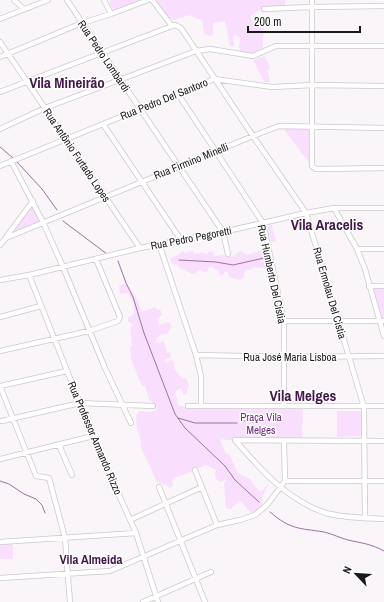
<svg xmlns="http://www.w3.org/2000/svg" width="384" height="602" font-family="'Archivo Narrow',sans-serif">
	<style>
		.green { fill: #f9dffd }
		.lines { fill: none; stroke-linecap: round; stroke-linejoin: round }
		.stream { stroke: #9c72a2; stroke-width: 1 }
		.minor-casing { stroke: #ccc9cd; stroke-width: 6 }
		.minor { stroke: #fff; stroke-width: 4.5 }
		.labels { text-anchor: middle; stroke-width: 3; stroke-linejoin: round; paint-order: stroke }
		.street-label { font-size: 11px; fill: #1a191a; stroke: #fff }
		.park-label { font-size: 11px; fill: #6f2979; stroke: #fff }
		.quarter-label { font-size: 13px; font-weight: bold; fill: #43174a; stroke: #fff }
		.district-label { font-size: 15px; font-weight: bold; fill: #43174a; stroke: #fff }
	</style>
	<rect width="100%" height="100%" fill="#f9f5f9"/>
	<path class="green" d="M110,0H142L117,10L113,9L109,4Z
		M154,0H285V6L264,7L250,16L254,24L264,26L262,51L253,53L241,52L239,47L240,38L235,34L233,37L234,47L230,46L225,21L213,23V35L210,36L204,34L202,20L195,18L190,15L174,20L167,17Z
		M265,56L270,67L268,71L270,82H264L253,60Z
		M283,128L310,129V164Z
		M30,206H33L40,221L14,232Z
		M269,225H272L276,241L271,242L268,228Z
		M266,249L270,266L260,268L254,267L250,270L247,269L244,273V278L240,280L229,277L227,271L225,272L222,276L219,274L218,270L212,267L208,268V271L205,272L200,270L197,271L195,274C188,274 186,268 181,269L176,264L174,265L171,262L170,259L184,251L185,253L193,251L194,254C199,253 201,251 206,254H208V252L213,251L214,256L225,255L226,258L236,255L237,253L241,251L247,255Z
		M122,284H127L137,299L142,312L155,307L158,310L160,309L162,315L157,319L159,325L169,322L171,327L167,334H162L157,338L156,342L160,343L164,341L167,353L170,352L171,357L164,360L166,363L172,359L174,363V368L182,379L186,378L189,386L186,394L184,395L181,388L176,391L175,395L177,397L178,405L188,408L207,409L303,407L302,440H226L224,439L220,440L226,454H229L238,473L250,479L258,490L261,492L269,483L262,497C265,506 259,509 251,513L240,500L231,509L226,508L224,483L226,482L225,480L220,482C215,478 214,476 216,470L206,465L181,476L175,477L172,481L173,486L169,488L166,484L165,485L157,482L141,447L140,436L137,430L136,416L139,411L150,412L156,410L157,407L149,399L145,386H142L131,359L130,347L132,345L130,327L133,325L128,321V317L133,315C136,308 132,299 128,293L120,294L119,287Z
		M371,288H384V320H379Z
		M337,411H361V436L337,437Z
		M13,544V559H0V545Z"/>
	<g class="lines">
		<path class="stream" d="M0,147L13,158
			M17,162L42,189L57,210
			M63,221L107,254
			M179,260L216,262L233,265L264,258
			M118,261L126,283L133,297L144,333L175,414L185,428L225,466L235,480L259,502
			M178,418L195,423H237
			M244,421L254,422L265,420
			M0,481L9,484L24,494L36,499L42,505L45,513
			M270,512C291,530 299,528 324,532C333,534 340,538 348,540C361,543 372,544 384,551"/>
		<g class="minor-casing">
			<path id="minor" d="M14,0L24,9
				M67,0L223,232L228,254
				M104,0L111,14
				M152,0L172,26
				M312,0V166L316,169H319L384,168
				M264,9L310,7L384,6
				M0,19L48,0
				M0,42L140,248
				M0,57L82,23L111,14L148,0
				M0,92L172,26L175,25L181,28L253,136L306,213L364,407L365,518
				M178,94L263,223L284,321V406
				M103,124L181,240
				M0,129L45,108L196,51L210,49L253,56L276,46H384
				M11,161L43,222L63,267L105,368L131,423
				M0,166L214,79L272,87L313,85L384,86
				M334,208L357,249L365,269L384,336
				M6,237L33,201
				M159,244L196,355L201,376V406
				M0,245L6,238L253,136L279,126L384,128
				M357,249H384
				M29,275L97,446L136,533L158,602
				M0,280L29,275L140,248L223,232L306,213L334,208H384
				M369,286H384
				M0,317L41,306
				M284,321H384
				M0,351L89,331L118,321L120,317L96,259
				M196,355L290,357L384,356
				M0,386L36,476L49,478L65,538L70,602
				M0,386L67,371
				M188,406H384
				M2,421L80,403L153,406
				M235,440C260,469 288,501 326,513C344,518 365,518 384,519
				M235,440L384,441
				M59,445L72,475
				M0,459L93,436
				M195,470L217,525
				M285,481H384
				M159,487L205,602
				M130,520L202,487
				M0,542L136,533
				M0,578L110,571L217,525L240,520L255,515L267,505L285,481L284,441
				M143,602L211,572"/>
		</g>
		<use href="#minor" class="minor"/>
	</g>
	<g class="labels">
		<g class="street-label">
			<text transform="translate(104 56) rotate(56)" y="4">Rua Pedro Lombardi</text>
			<text transform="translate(164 99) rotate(-22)" y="4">Rua Pedro Del Santoro</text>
			<text transform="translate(77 155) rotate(56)" y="4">Rua Antônio Furtado Lopes</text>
			<text transform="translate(191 161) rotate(-22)" y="4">Rua Firmino Minelli</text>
			<text transform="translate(191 238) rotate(-11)" y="4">Rua Pedro Pegoretti</text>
			<text transform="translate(272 274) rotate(78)" y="4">Rua Humberto Del Cístia</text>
			<text transform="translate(330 293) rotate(74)" y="4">Rua Ermolau Del Cístia</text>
			<text x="290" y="361">Rua José Maria Lisboa</text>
			<text transform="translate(95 438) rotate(67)" y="4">Rua Professor Armando Rizzo</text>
		</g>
		<g class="park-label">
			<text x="261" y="421">Praça Vila<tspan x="261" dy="13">Melges</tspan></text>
		</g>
		<g class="quarter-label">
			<text x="91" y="564">Vila Almeida</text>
		</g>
		<g class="district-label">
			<text x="67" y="88">Vila Mineirão</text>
			<text x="327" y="230">Vila Aracelis</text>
			<text x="303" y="401">Vila Melges</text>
		</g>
	</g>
	<g transform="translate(356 574) rotate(295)" stroke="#ffffff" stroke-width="3" paint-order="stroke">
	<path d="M0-3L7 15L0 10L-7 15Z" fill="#1a191a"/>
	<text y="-6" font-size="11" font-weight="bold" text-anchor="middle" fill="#1a191a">N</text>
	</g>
	<path d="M248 26v6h112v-6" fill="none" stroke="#1a191a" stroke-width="2"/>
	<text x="254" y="26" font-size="12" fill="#1a191a" stroke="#ffffff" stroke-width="3" paint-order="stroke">200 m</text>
</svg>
